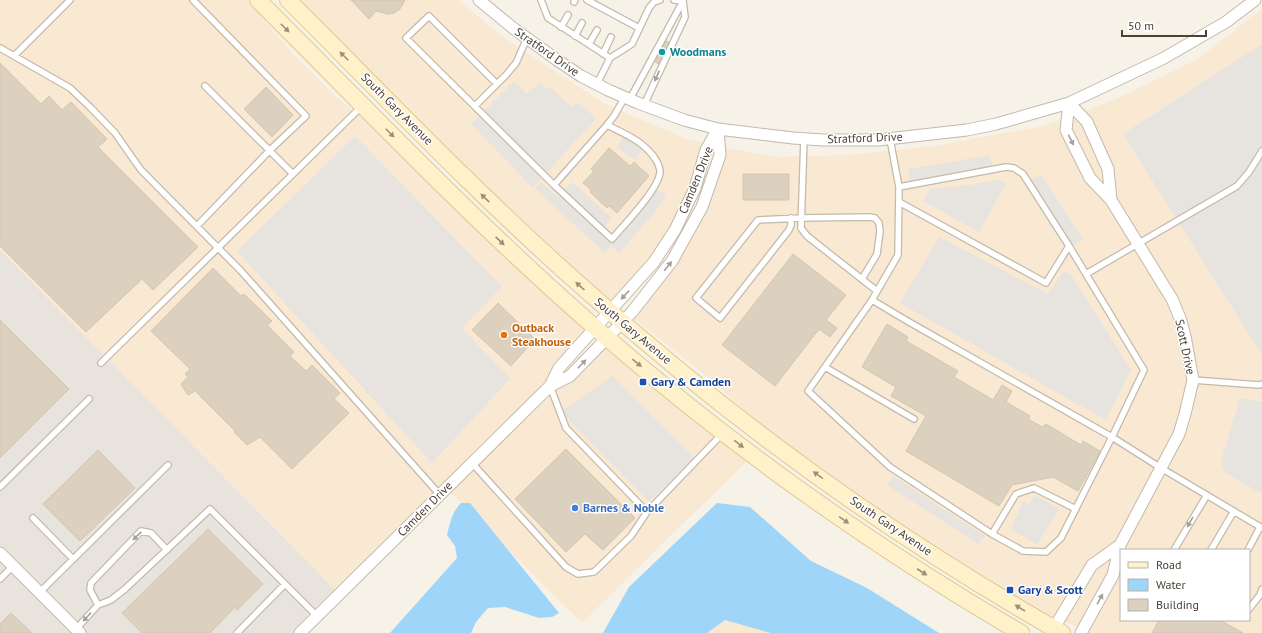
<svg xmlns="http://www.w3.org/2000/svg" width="1262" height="633" font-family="'PT Sans',sans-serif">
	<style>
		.commercial { fill: #f9e8d2; fill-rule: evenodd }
		.industrial { fill: #e8e3dd }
		.parking { fill: #e7e4e0 }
		.water { fill: #9fd5f8 }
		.building { fill: #dcd0bf; stroke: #d4c5af }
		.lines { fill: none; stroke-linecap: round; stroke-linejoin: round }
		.service-casing { stroke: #c2baaa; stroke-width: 8 }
		.minor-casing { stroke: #c2baaa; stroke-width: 13 }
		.secondary-casing { stroke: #dec995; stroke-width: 18 }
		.service { stroke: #fff; stroke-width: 5.5 }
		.minor { stroke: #fff; stroke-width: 11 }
		.secondary { stroke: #fff1c9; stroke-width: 16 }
		.oneway { fill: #9b9178 }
		.oneway2 { fill: #a4a09a }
		.culture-dot { fill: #0f9aa8; stroke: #fff; stroke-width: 1.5 }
		.food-dot { fill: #e8710a; stroke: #fff; stroke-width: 1.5 }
		.transit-dot { fill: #1a4fb4; stroke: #fff; stroke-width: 1.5 }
		.shop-dot { fill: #3f7fe0; stroke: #fff; stroke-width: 1.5 }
		.labels { text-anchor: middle; stroke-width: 3; stroke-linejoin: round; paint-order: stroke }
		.street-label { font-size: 12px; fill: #4a4236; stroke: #fff }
		.culture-label { font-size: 12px; font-weight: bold; fill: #0d838f; stroke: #fff; text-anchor: start }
		.food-label { font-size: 12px; font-weight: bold; fill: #c56008; stroke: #fff; text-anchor: start }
		.transit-label { font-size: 12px; font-weight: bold; fill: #164399; stroke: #fff; text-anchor: start }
		.shop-label { font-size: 12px; font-weight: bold; fill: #366cbe; stroke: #fff; text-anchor: start }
	</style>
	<rect width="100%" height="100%" fill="#f6f2e8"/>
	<path class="commercial" d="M0,0H247L294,55L335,96L378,131L586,327L546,384L335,590L0,250Z
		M297,0H459L504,38L605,104L689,140L705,143L692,185L673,227L650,263L611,305L536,236L427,131Z
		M1262,9V633H1087L1075,626L1039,611L981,577L878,510L767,430L705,375L631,316L674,264L723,147L774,157L850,155L934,146L1043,126L1114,100L1196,60ZM1121,550H1249V620H1121Z
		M607,346L748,460L582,623L448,490L549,391Z
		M759,597L800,633H650Z"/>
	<path class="industrial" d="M0,250L335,590L294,633H0Z"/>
	<path class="parking" d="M1262,44V355L1123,134Z
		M514,81L527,94L539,83L546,88L549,87L554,91L572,107L579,103L596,118L533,188L471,124Z
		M625,134L644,147L635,160L617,147Z
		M355,136L502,287L462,328L510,379L432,463L237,251Z
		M990,155L993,168L910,184L908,169Z
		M1041,174L1083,240L1070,247L1029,181Z
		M998,180L1006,184L979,232L923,201L930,189L970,185Z
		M541,182L558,197L572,182L612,218L602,230L612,239L653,187L666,195L656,211L619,253L611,246L605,253L535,189Z
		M939,237L1048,294L1064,271L1071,275L1131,370L1106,420L900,303Z
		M612,376L694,457L649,502L561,412Z
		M1240,398L1262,402V494L1224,472L1221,461Z
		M893,476L985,536L978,544L887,485Z
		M1034,495L1060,509L1037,544L1011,529L1023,501L1029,504Z"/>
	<path class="water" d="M461,503H470L559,613L552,617L539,618L505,607L488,608L476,622L471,633H390L457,558L455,546L447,535C450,523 452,512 461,503Z
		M717,503L750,507L811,561L867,588L939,633H771L725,620L707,633H603L629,587Z"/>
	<path class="building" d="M351,0H405L400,9L394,13L388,14L376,11L369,19Z
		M666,41L669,42L659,64L655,62Z
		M0,63L41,104L49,96L62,110L71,102L107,139L98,147L198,247L153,290L142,279L86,332L0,246Z
		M266,87L293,115L272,137L244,109Z
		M609,148L630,166L634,162L649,176L617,213L609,206L607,208L590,192L591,190L583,183L594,171L591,169Z
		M743,174H789V200H743Z
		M793,254L846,295L826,320L837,328L830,337L819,329L775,386L722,345Z
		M213,268L241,296L244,294L272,321L267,325L294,352L290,356L306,371L312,365L340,393L334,399L349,413L292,469L260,437L247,445L234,432L235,431L195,391L188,395L181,384L188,377L185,374L190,369L151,331Z
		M498,303L535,339L511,366L472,330Z
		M0,320L69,389L0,458Z
		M887,324L908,337L906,341L958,371L954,377L993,400L1002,385L1012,391L1006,402L1030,416L1028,419L1042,427L1046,424L1081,445L1083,441L1100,451L1078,491L1053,477L1012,485L999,506L906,451L926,416L891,396L896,387L862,367Z
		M566,449L635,518L603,550L585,534L566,552L515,499Z
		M98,450L135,488L80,541L43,504Z
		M208,529L263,584L237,610L235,607L210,633H142L122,613Z
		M11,613L32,633H0V624Z
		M1159,620H1220L1243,633H1152Z"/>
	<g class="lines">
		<g class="service-casing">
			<path id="service" d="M193,0L306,116L270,150L197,226
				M541,0L548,18L610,58
				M587,0L639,28
				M674,0L683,1V0
				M574,2L575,0
				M561,27L568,15
				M575,36L582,23
				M589,44L597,30
				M0,48L70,88L91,108L115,133L141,170L241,271L440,495
				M603,54L611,37
				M14,56L70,0
				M497,84L429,16L406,38L554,185L607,125L614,116L625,97
				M597,84L610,58L632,44L649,8L654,2L660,0
				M205,86L293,174
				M630,99L683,1
				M644,105L685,17L683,1
				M475,106L506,75L516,63L527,38
				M804,138L801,228L807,236L877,291
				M890,139L899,187L1006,167L1014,168L1023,174L1069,246L1144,370L1112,437L1161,468L1262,528
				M554,185L612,239C623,226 659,189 660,172C660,165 654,156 649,151C638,139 621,132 607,125
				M899,202L1046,283L1069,246
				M791,218V225L789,230L720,318L696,298L758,220L802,218L869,217L875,218L879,223L880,231L877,254L862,279
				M1086,274L1237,186L1249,172L1262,151
				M872,300L909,322L1112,437L1061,538L1046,552L1023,551L992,534L890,467L808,391L872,300L898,255L899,187
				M101,363L361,107
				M825,367L914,419
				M1193,380L1259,385L1262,384
				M550,386L566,428L647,512
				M472,463L566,567L578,574L594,572L631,536L647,512L722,434
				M0,487L89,399
				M33,518L73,559
				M992,534L1016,494L1034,488L1076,509
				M1174,550L1207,495
				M1211,550L1234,511
				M1248,550L1260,527
				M0,579L13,566
				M39,593L168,465
				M98,605L90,590L91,583L141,531L151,533L167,550
				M1249,609L1260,595L1262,589
				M76,629L98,605L111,600L125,589L210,509L317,616
				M237,633L285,584"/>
		</g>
		<g class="minor-casing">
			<path id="minor" d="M479,0L513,28L557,60L581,76L608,90L638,103L684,120L718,129L793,138L823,140H878L967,130L996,124L1069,103L1164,58L1226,22L1255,0
				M1069,103L1066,130L1090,178L1111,200L1172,299L1180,318L1185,336L1193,380L1185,414L1179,434L1120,545L1113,575L1081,633
				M1069,103L1087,122L1108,169L1111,200
				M550,386L559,368L654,262L675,230L695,188L706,150L718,129
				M0,553L80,633
				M300,633L550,386L570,376L607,338L632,312L672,261L702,207L720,155L718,129
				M1051,633L1092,565L1120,545"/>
		</g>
		<g class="secondary-casing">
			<path id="secondary" d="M258,0C372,114 484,232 606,337C734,448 874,547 1021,633
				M288,0C387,99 483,200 588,292C733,422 893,537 1062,633"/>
		</g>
		<use href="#service" class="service"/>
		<use href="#minor" class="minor"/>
		<use href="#secondary" class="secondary"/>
	</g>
	<defs><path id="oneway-solid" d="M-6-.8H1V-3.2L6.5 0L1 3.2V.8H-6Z"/></defs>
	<g class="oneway">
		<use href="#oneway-solid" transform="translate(285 28) rotate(45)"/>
		<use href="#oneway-solid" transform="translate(344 56) rotate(-135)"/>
		<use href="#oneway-solid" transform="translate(390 133) rotate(45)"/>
		<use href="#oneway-solid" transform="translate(485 198) rotate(-136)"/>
		<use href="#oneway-solid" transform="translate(500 241) rotate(43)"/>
		<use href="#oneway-solid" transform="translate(580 286) rotate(-138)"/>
		<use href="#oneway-solid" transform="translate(637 363) rotate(39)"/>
		<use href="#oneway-solid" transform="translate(739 444) rotate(38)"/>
		<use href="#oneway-solid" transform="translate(818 475) rotate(-144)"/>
		<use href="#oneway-solid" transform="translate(844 520) rotate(35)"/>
		<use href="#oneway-solid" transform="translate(922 572) rotate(33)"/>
		<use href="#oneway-solid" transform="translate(1020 608) rotate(-148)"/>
	</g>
	<g class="oneway2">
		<use href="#oneway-solid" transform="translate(657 76) rotate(115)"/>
		<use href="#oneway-solid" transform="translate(1071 140) rotate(64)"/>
		<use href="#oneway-solid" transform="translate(668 266) rotate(-51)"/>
		<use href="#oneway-solid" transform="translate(625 295) rotate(133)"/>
		<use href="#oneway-solid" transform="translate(582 364) rotate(-46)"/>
		<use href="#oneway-solid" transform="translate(1190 522) rotate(120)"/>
		<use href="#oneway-solid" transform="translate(137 536) rotate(136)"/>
		<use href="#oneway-solid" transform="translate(1100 599) rotate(-61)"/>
		<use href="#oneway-solid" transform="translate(87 617) rotate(133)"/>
	</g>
	<circle class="culture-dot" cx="662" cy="52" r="4"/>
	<circle class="food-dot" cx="504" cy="335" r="4"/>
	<g class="transit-dot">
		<rect x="639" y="378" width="8" height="8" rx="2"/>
		<rect x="1006" y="586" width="8" height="8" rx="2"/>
	</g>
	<circle class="shop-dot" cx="575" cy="508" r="4"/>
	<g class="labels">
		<g class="street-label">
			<text transform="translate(547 52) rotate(35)" y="4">Stratford Drive</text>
			<text transform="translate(397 109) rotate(45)" y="4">South Gary Avenue</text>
			<text transform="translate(865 138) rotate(-2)" y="4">Stratford Drive</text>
			<text transform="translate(696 180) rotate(-68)" y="4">Camden Drive</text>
			<text transform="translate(633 331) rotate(40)" y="4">South Gary Avenue</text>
			<text transform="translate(1185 347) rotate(78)" y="4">Scott Drive</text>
			<text transform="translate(425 509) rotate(-45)" y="4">Camden Drive</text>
			<text transform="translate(891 526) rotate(34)" y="4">South Gary Avenue</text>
		</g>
		<g class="culture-label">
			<text x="670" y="56">Woodmans</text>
		</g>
		<g class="food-label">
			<text x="512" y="332">Outback<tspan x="512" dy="14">Steakhouse</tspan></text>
		</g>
		<g class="transit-label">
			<text x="651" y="386">Gary &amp; Camden</text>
			<text x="1018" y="594">Gary &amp; Scott</text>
		</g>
		<g class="shop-label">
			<text x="583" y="512">Barnes &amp; Noble</text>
		</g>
	</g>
	<rect x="1120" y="549" width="130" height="72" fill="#ffffff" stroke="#b7b3af"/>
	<rect x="1128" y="562" width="20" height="6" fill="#fff1c9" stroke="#b7b3af"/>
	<text x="1156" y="569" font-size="12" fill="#4a4236">Road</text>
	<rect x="1128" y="579" width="20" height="12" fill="#9fd5f8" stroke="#b7b3af"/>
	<text x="1156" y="589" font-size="12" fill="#4a4236">Water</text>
	<rect x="1128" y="599" width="20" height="12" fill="#dcd0bf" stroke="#b7b3af"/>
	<text x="1156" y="609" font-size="12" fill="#4a4236">Building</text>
	<path d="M1122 30v6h84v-6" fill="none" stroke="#4a4236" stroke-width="2"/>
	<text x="1128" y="30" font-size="12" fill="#4a4236" stroke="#ffffff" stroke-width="3" paint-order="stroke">50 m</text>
</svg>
